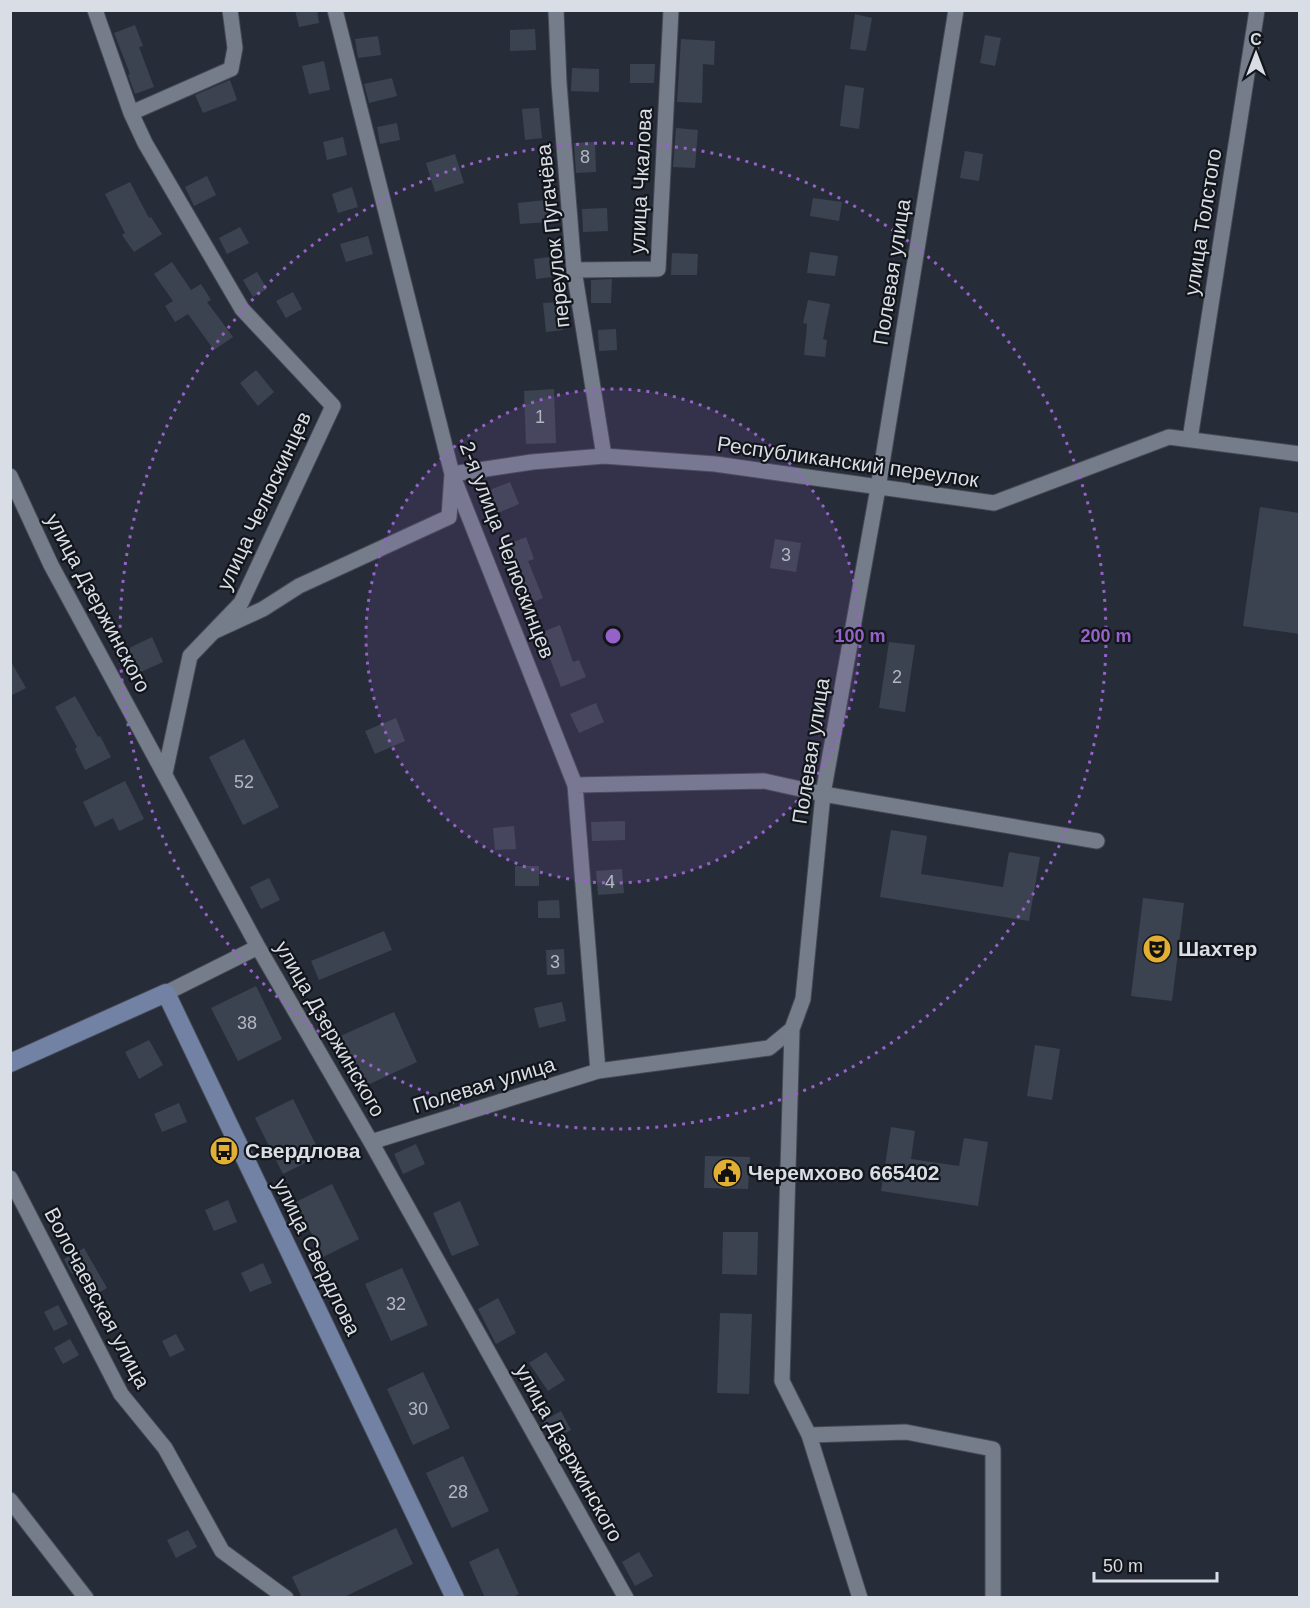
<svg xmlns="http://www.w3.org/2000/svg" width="1310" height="1608" font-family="Arial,sans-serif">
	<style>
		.building { fill: #3c4350 }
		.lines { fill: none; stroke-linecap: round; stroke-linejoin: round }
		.street-casing { stroke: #444953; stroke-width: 17 }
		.secondary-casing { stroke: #444953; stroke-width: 20 }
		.street { stroke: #757c8a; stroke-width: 15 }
		.secondary { stroke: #7182a5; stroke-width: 18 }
		.ring { fill: none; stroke: #9761ca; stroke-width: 3; stroke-dasharray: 3 6 }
		.labels { text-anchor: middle; stroke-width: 4.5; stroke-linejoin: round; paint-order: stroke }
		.number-label { font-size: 18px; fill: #b2b6c0 }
		.street-label { font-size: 21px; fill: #d9dde5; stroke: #12151a }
		.poi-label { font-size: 21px; font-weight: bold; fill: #d9dde5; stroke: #12151a; text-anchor: start }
		.centre { fill: #9761ca; stroke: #12151a; stroke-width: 3 }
		.ring-label { font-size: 18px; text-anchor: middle; font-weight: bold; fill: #9761ca; stroke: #12151a; stroke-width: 4.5; stroke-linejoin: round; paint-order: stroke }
	</style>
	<rect width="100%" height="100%" fill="#272c39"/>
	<path class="building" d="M295,10H317L319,23L299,27Z
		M855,14L872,18L866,51L850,49Z
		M135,25L143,46L139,47L154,87L135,94L128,75L130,74L114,33Z
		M535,29L536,50L510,51V30Z
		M985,35L1001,38L995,66L980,63Z
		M378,36L381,55L358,58L355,39Z
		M681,39L715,41L714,65L703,64L702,103L677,102Z
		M324,61L330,90L309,94L302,66Z
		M630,64H655L654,83H630Z
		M572,68L599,69V92L571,91Z
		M392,78L397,96L369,103L364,84Z
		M230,80L237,100L203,113L195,95Z
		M845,85L864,88L859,129L840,126Z
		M539,108L542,138L525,140L522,109Z
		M397,123L400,140L380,144L377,127Z
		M676,128L698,130L695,168L673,167Z
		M343,137L347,155L327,160L323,142Z
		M595,142L596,172L576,173L574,143Z
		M965,151L983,154L979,181L960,178Z
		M455,154L464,183L435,192L426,163Z
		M207,176L216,195L194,206L185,187Z
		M130,182L149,218L151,217L162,234L134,252L122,235L125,233L105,194Z
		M352,187L358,207L338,213L332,194Z
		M813,198L842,202L839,221L810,216Z
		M546,200L548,222L520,224L518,203Z
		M607,208L608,231L583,232L582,209Z
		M240,227L249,243L227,254L219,238Z
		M368,236L373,254L346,262L340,244Z
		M810,252L838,256L835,276L807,273Z
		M672,253L698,254L697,275H671Z
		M549,257L552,277L536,279L534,259Z
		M172,262L191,290L201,284L211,300L207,302L233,337L214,350L188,314L175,322L165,306L173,301L154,274Z
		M257,272L267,289L253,297L243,280Z
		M612,279L611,303H591V280Z
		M293,292L302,309L286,318L276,301Z
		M808,300L830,304L823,339L827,340L825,357L804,355L807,324L803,323Z
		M561,302L563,330L546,332L543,303Z
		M616,329L617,350L599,351L598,330Z
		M256,370L274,392L258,406L240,383Z
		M554,389L556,443L526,444L524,391Z
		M510,482L519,504L486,518L477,495Z
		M1260,507L1299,513V634L1243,626Z
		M526,537L534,559L528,561L543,598L523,606L499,548Z
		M775,539L801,543L796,572L770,568Z
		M560,625L573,662L579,660L586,677L561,687L540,633Z
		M152,637L163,662L134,675L123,651Z
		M889,642L915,645L905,712L879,708Z
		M10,660L26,688L10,696Z
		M75,696L98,737L100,736L111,757L85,770L75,749L77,747L55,707Z
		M596,703L604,722L579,733L570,714Z
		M396,718L405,741L375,754L365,731Z
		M244,739L279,807L243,825L209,757Z
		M125,781L144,819L119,831L113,818L95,827L83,802Z
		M625,821V840L592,841L591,822Z
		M514,826L516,849L495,850L493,828Z
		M891,830L927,836L921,874L1003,887L1009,852L1040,857L1029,921L880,897Z
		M515,866H539V886H515Z
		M622,869L624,893L598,895L596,871Z
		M269,878L280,900L261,909L250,887Z
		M1143,898L1184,903L1172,1001L1131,996Z
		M559,900L560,918H538V901Z
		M384,931L392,950L319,980L311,961Z
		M564,949L565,974L547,975L546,950Z
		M256,986L282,1039L238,1061L211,1008Z
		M562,1002L566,1021L539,1028L534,1008Z
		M394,1012L417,1062L359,1089L336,1038Z
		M149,1040L163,1065L139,1079L125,1052Z
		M1035,1045L1060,1049L1052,1100L1027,1096Z
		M293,1099L321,1155L283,1174L255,1118Z
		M179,1103L187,1122L162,1132L154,1114Z
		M891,1127L915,1131L911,1159L959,1166L964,1138L988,1142L978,1206L881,1191Z
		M416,1144L425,1164L403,1174L394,1154Z
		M705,1156L750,1157L748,1189L704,1188Z
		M332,1184L359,1239L323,1257L296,1202Z
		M228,1200L237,1222L214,1231L205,1210Z
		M460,1201L479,1245L452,1256L433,1213Z
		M723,1232H758L757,1275L722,1274Z
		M84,1248L107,1288L90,1298L76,1271L72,1274L64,1259Z
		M263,1263L272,1283L250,1292L241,1273Z
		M402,1268L428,1325L391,1341L365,1284Z
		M498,1298L516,1333L496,1344L478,1309Z
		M58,1305L68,1324L54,1331L44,1312Z
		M720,1313L752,1314L749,1394L717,1393Z
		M176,1334L185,1350L170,1357L162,1341Z
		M70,1339L79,1355L63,1364L54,1348Z
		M546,1352L565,1380L548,1391L529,1363Z
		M423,1372L450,1428L413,1445L387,1389Z
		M561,1411L571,1430L553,1439L543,1421Z
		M463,1456L489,1511L452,1528L426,1473Z
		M396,1528L413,1564L342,1598H302L292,1577Z
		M188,1530L197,1547L176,1558L167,1540Z
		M498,1548L519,1594L511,1598H485L469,1562Z
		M639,1552L653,1576L635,1586L622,1562Z"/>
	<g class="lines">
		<g class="street-casing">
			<path id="street" d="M95,10L131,113L145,143L242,309L333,406L241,603L190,656L165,773
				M335,10L452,474L575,785L598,1071
				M556,10L559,83L574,270L604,456
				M131,113L231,69L235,48L230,10
				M574,270L658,269L671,10
				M1190,439L1257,10
				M10,476L51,565L258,947L371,1142L626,1598
				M213,632L263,609L299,586L449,517L452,474L532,462L604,456L715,464L994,503L1169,437L1300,454
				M575,785L764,781L823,794L1097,841
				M166,993L258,947
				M792,1029L782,1381L809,1435L860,1598
				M371,1142L598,1071L769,1048L792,1029L803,999L823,794L878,488L956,10
				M10,1178L121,1394L165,1448L222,1551L286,1598
				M809,1435L906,1432L993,1449V1598
				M10,1500L86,1598"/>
		</g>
		<g class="secondary-casing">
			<path id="secondary" d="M10,1063L166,993L455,1598"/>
		</g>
		<use href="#street" class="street"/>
		<use href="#secondary" class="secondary"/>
	</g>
	<circle cx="613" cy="636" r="247" fill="#9761ca" fill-opacity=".12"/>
	<g class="ring">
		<circle cx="613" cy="636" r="247"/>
		<circle cx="613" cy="636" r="493"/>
	</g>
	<defs>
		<g id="theatre-disc" transform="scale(1.5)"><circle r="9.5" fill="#e1af34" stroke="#12151a"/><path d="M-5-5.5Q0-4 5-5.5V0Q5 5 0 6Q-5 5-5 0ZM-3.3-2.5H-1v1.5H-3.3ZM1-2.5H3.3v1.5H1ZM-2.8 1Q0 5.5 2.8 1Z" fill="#111"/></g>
		<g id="bus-disc" transform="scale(1.5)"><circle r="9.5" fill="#e1af34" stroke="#12151a"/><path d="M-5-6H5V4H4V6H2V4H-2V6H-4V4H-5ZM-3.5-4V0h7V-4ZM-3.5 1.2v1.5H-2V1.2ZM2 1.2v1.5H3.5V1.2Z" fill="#111"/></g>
		<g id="civic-disc" transform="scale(1.5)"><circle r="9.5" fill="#e1af34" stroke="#12151a"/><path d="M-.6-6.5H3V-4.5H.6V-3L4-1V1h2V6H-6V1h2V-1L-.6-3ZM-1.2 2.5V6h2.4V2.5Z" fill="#111"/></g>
	</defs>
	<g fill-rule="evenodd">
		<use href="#theatre-disc" x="1157" y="949"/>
		<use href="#bus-disc" x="224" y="1151"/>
		<use href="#civic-disc" x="727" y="1173"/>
	</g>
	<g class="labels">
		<g class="number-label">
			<text x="585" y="163">8</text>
			<text x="540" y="423">1</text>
			<text x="786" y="561">3</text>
			<text x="897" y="683">2</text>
			<text x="244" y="788">52</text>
			<text x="610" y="888">4</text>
			<text x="555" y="968">3</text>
			<text x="247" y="1029">38</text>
			<text x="396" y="1310">32</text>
			<text x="418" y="1415">30</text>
			<text x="458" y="1498">28</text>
		</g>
		<g class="street-label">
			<text transform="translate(641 181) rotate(-87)" y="7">улица Чкалова</text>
			<text transform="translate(1203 222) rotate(-81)" y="7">улица Толстого</text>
			<text transform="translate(553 236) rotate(-96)" y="7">переулок Пугачёва</text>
			<text transform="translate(892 272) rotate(-81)" y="7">Полевая улица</text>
			<text transform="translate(848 462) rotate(8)" y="7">Республиканский переулок</text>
			<text transform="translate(264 501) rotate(-65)" y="7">улица Челюскинцев</text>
			<text transform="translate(507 550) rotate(69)" y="7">2-я улица Челюскинцев</text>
			<text transform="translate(98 603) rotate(62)" y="7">улица Дзержинского</text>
			<text transform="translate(811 751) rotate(-81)" y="7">Полевая улица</text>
			<text transform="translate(330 1029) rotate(60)" y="7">улица Дзержинского</text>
			<text transform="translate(484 1085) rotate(-17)" y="7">Полевая улица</text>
			<text transform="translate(317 1257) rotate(64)" y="7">улица Свердлова</text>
			<text transform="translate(97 1298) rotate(62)" y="7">Волочаевская улица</text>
			<text transform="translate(569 1453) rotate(61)" y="7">улица Дзержинского</text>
		</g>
		<g class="poi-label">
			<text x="1178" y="956">Шахтер</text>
			<text x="245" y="1158">Свердлова</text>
			<text x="748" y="1180">Черемхово 665402</text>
		</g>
	</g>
	<circle cx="613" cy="636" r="9" class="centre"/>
	<g class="ring-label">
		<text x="860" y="642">100 m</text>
		<text x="1106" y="642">200 m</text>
	</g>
	<rect width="1310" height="1608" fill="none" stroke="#d9dde5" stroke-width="24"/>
	<g transform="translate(1256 54)" stroke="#12151a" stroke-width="4.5" paint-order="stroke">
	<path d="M0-4.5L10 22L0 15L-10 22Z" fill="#d9dde5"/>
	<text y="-9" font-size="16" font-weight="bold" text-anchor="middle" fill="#d9dde5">С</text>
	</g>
	<path d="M1094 1572v9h123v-9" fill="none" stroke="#d9dde5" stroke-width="3"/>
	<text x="1103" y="1572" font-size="18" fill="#d9dde5" stroke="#12151a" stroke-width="4.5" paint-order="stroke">50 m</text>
</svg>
